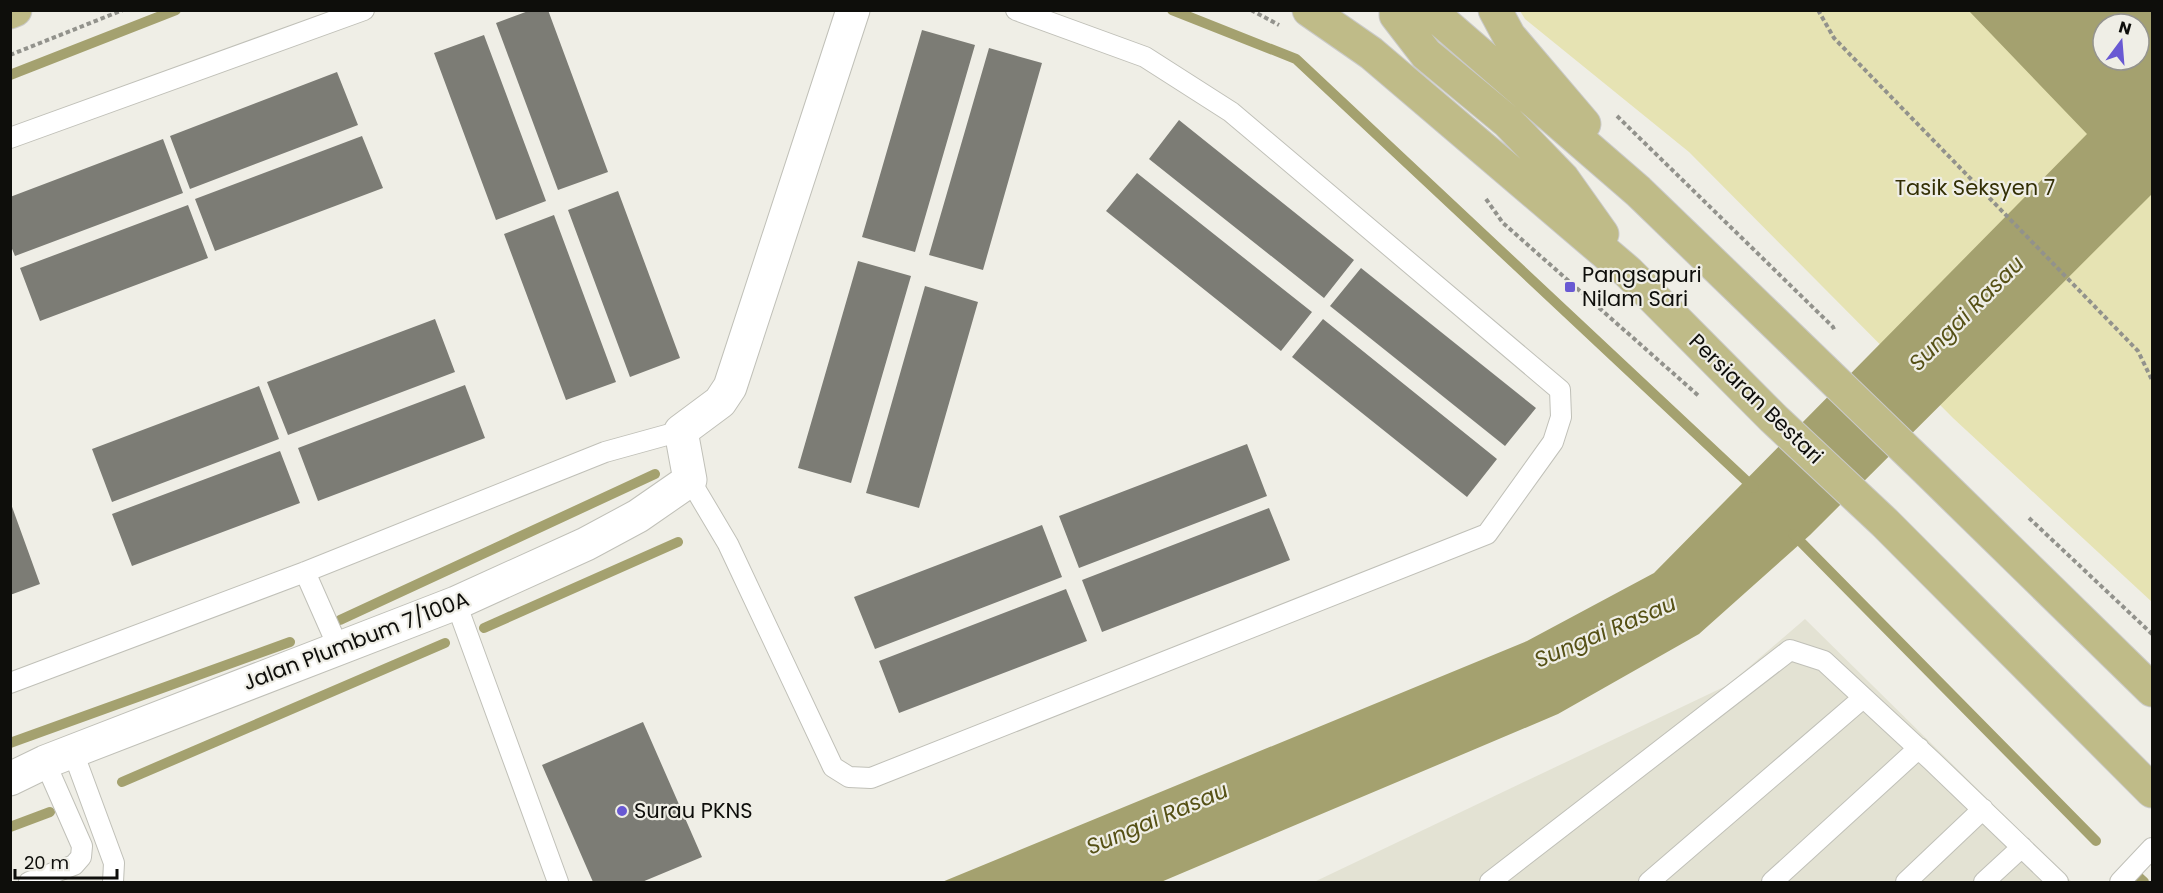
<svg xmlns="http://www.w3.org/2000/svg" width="2163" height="893" font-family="Poppins,sans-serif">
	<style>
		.built { fill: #e3e2d3 }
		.green { fill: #e6e3b3; fill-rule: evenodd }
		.water { fill: #a4a16f; fill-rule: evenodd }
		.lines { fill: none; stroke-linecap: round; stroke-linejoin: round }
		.stream { stroke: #a4a16f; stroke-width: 10 }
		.building { fill: #7c7c75 }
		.service-casing { stroke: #c0c0b8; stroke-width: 22 }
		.minor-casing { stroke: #c0c0b8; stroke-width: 35 }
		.primary-casing { stroke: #cacac9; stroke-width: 35 }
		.path { stroke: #92928c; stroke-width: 4; stroke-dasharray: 4.5 3; stroke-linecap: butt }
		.service { stroke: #fff; stroke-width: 20 }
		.minor { stroke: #fff; stroke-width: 33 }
		.primary { stroke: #bfbb88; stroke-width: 33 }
		.poi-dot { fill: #6959d3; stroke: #efeee6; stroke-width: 2 }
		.labels { text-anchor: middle; stroke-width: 4.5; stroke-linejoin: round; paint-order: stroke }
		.park-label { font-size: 21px; fill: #332f05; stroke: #efeee6 }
		.poi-label { font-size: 21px; fill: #0e0e0b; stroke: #efeee6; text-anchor: start }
		.street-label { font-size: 21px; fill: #0e0e0b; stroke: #efeee6 }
		.water-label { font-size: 22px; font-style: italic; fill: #555015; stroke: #efeee6 }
	</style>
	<rect width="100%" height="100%" fill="#efeee6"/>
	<path class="built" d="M1805,619L2072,882H1314L1728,685Z"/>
	<path class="green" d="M1520,11H2152V602L1953,418L1689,152L1525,19ZM2103,24H2139V60H2103Z"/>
	<path class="water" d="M1969,11H2152V194L1810,535L1699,634L1558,714L1161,882H942L1527,641L1654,573L2087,134ZM2103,24H2139V60H2103Z"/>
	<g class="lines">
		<path class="stream" d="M1172,10L1296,59L1754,488
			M10,75L176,10
			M1793,534L2096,841
			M340,620L655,474
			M484,628L678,542
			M10,743L290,642
			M122,782L445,643
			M10,827L50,812
			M2129,868L2144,882"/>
	</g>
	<path class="building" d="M531,10H548L608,172L558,190L496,23Z
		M922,30L975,45L915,252L862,237Z
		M484,35L546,201L496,220L434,53Z
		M989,48L1042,63L983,270L929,255Z
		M337,72L358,125L190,189L170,136Z
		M1179,120L1354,260L1324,298L1149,159Z
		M362,136L383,188L215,251L195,199Z
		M163,139L183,193L15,256L10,244V197Z
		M1137,173L1312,312L1281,351L1106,211Z
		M618,191L680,358L630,377L568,210Z
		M188,205L208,258L40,321L20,268Z
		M554,215L616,382L566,400L504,234Z
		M858,261L911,276L851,483L798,468Z
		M1361,268L1536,408L1505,446L1330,306Z
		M925,286L978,302L919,508L866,493Z
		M435,319L455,372L288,435L267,382Z
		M1323,319L1497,459L1467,497L1292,357Z
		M465,385L485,438L318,501L298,448Z
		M259,386L279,439L112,502L92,449Z
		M1247,444L1267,496L1079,568L1059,516Z
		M280,451L300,503L132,566L112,514Z
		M11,504L40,584L10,595V505Z
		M1269,508L1290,560L1102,632L1082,580Z
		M1042,525L1062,577L875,649L854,597Z
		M1066,589L1087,641L899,713L879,661Z
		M643,722L702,857L642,882H593L542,765Z"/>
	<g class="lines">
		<g class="service-casing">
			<path id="service" d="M10,138L364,10
				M690,480L728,544L833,767L849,777L871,778L1487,534L1553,442L1561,417L1560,390L1231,112L1145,57L1016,10
				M305,572L339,649
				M456,603L558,882
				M10,683L305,572L605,452L681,431
				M73,752L114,863L113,882
				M29,882L74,865L81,857L82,846L45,762
				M1490,882L1790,650L1824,661L1931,760L2058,882
				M1649,882L1863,698
				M1772,882L1919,748
				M1906,882L1983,809
				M1984,882L2022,847
				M2120,882L2152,848"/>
		</g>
		<g class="minor-casing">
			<path id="minor" d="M10,779L45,762L456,603L586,544L638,516L690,480L681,431L720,402L730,387L853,10"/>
		</g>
		<g class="primary-casing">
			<path id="primary" d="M1309,10L1371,53L1628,272L1773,418L1885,523L2152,791
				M1396,10V15L1426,54L1508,122L1563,179L1602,234
				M1429,10L1638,191L1927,470L2152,690
				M1495,10L1509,36L1584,124
				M10,12L15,10"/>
		</g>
		<path class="path" d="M1251,10L1279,25
			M1818,10L1834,38L2138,351L2152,380
			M10,55L123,10
			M1617,116L1833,327L1835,332
			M1486,199L1503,223L1700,397
			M2029,518L2152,634"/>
		<use href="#service" class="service"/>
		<use href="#minor" class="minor"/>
		<use href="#primary" class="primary"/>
	</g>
	<g class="poi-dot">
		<rect x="1564" y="281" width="12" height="12" rx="3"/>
		<circle cx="622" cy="811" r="6"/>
	</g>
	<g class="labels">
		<g class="park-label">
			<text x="1975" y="195">Tasik Seksyen 7</text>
		</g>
		<g class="poi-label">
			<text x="1582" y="282">Pangsapuri<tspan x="1582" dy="24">Nilam Sari</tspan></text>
			<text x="634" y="818">Surau PKNS</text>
		</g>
		<g class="street-label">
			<text transform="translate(1756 399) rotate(44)" y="7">Persiaran Bestari</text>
			<text transform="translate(356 641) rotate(-21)" y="7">Jalan Plumbum 7/100A</text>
		</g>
		<g class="water-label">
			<text transform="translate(1966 313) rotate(-45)" y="8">Sungai Rasau</text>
			<text transform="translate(1605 631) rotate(-23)" y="8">Sungai Rasau</text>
			<text transform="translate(1157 818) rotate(-23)" y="8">Sungai Rasau</text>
		</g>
	</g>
	<rect width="2163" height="893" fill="none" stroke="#0e0e0b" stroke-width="24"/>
	<g transform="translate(2121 42) rotate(16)"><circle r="28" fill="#efeee6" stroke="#95948e" stroke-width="1.5"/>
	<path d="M0-4.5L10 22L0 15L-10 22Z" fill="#6959d3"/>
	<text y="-9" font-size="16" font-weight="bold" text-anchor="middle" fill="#0e0e0b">N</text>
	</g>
	<path d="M15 869v9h102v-9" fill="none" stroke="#0e0e0b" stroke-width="3"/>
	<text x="24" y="869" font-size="18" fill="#0e0e0b" stroke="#efeee6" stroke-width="4.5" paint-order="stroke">20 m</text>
</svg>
